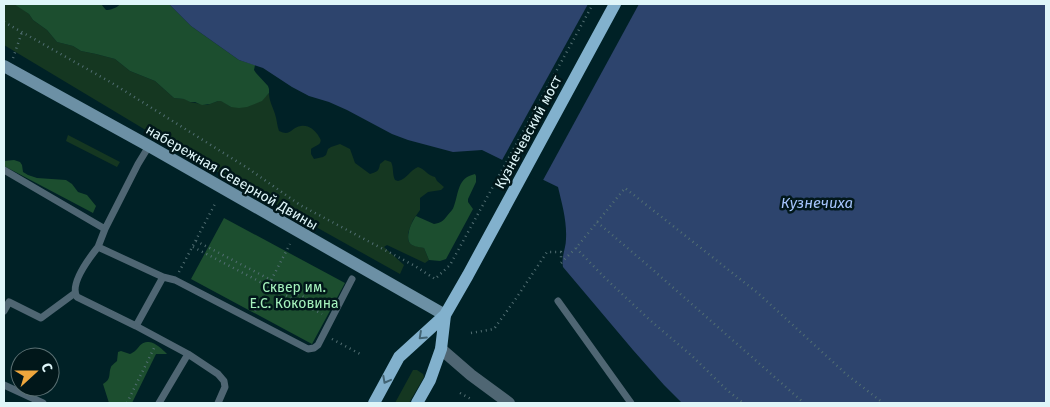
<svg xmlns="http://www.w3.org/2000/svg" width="1050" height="407" font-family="'Fira Sans',sans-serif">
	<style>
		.green { fill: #153721 }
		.forest { fill: #1c4e2f }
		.water { fill: #2d446d }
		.pier { fill: #002126 }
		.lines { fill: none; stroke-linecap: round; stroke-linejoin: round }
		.path { stroke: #526f73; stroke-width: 2.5; stroke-dasharray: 1 4; stroke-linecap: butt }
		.lane { stroke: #4f6673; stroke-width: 7 }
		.street { stroke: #4f6673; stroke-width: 12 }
		.secondary { stroke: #6c90a5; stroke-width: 12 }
		.primary { stroke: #82b1cd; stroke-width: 12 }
		.oneway { stroke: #426474 }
		.labels { text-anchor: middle; stroke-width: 5; stroke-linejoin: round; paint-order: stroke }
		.street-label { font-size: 14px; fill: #dff6f9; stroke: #01171a }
		.park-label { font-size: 14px; fill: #a5f2bd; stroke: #01171a }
		.water-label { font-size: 15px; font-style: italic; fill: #a5c4fb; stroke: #01171a }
	</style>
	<rect width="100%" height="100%" fill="#002126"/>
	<path class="green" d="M4,4H14L17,5L29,14L33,20L47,30L57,42L73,46L81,51L96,54L115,59L130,71L155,81L174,98L185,99L190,102L207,105L218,101H222L231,107L266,96L269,93C269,101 273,107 275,114C277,120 277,126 279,131C291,137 291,127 301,126C309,125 314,130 318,135C319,138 322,139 320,143C319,145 313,147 311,149V154L314,159L323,157L326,155L328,149L331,147L340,144L350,149L355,163L370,174C377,172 379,171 380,164L385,160L391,162C394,168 392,174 395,180L398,181C407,179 410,170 418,167C425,169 428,176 435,177L437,181L444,187L441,190L428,192L420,198V210L413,220L408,233V239L409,242L412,245L424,248L429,260L425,263L387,245L384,247L404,265L400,274L189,156L4,45Z
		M68,135L120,162L117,167L66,141Z
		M413,370H417L423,374L424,377L409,403H395Z"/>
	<path class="forest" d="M14,4H101L106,10C110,10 117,8 120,4H169L191,26L239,60L255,65L254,70L256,73L268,86L269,89V93L262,101L247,107L239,108L231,107L221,101H218L210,104L202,105L195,102H190L184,99L174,98L155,81L130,71L115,59L96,54L81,51L73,46L57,42L47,30L33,20L29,14Z
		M14,160L20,162L22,165L23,172L28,175L37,178L66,180L72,184L78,192L87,195L96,206L93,213L4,166V161Z
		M475,174L476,176V182L468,199V202L473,209L446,259L440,261L429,260L424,248C421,247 416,247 412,245C403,240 412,221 416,216L434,224C441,223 443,221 447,216C450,212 453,210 454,206C459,193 457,178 475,174Z
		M224,218L345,283L312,344L191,279Z
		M149,342C156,343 162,349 167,354H156L132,403H109L103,384C112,379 108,374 111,367C111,366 116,362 117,361L118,352L121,351L130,354C140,350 138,342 149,342Z"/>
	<path class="water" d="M169,4H1046V403H682L664,385L633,350L563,267C561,257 566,248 566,239C567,221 562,204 558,187L482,150L453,152L408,140L392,134L347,110L329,102L309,96L292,87L263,68L239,60L191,26Z"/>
	<path class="pier" d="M588,4H639L542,182L501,162Z"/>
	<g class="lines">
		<path class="path" d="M4,22L112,83L249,169L300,205L415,266L435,279L450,265L593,4
			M13,58L22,32
			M597,222L652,269L804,403
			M196,241L325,308
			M193,247L322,314
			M576,248L606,279L652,322L691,355L727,390L743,403
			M561,263L576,248L625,188L759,294L846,374L883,403
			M179,272L216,202
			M255,311L290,244
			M471,333L494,329L517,297L547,252H561V261
			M332,339L362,355
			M460,393L471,399
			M127,403L155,346"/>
		<path class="lane" d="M4,170L105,229
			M98,247L105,229L138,164L149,146
			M163,277L175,280L308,349L314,348L318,345L352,279
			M558,301L631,403
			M4,311L9,302L41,318L75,293
			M136,326L163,277L98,247C90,257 69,284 77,297L136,326L188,354L218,374L224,381L225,387L218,403
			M4,385L43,403
			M159,403L188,354"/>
		<path class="street" d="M441,349L471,375L509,403"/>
		<path class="secondary" d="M4,66L149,146L445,315"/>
		<path class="primary" d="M374,403L399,357L445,315L468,275L615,4
			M417,403L430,380L441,349L445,315"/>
	</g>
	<defs><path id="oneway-chevron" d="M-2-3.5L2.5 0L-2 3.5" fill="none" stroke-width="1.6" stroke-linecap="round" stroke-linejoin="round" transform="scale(1.25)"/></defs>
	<g class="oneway">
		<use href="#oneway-chevron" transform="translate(422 336) rotate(137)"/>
		<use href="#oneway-chevron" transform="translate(386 380) rotate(118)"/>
	</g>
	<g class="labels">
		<g class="street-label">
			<text transform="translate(528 132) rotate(-62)" y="5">Кузнечевский мост</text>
			<text transform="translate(232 177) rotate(30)" y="5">набережная Северной Двины</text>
		</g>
		<g class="park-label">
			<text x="294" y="292">Сквер им.<tspan x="294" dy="16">Е.С. Коковина</tspan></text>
		</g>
		<g class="water-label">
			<text x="817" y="208">Кузнечиха</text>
		</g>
	</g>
	<rect width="1050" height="407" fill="none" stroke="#dff6f9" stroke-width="10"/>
	<g transform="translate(35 372) rotate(69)"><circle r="24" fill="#01171a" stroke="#5a7073"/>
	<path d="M0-4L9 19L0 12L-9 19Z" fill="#efa73d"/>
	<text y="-8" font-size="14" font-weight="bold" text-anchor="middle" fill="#dff6f9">С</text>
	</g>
</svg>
